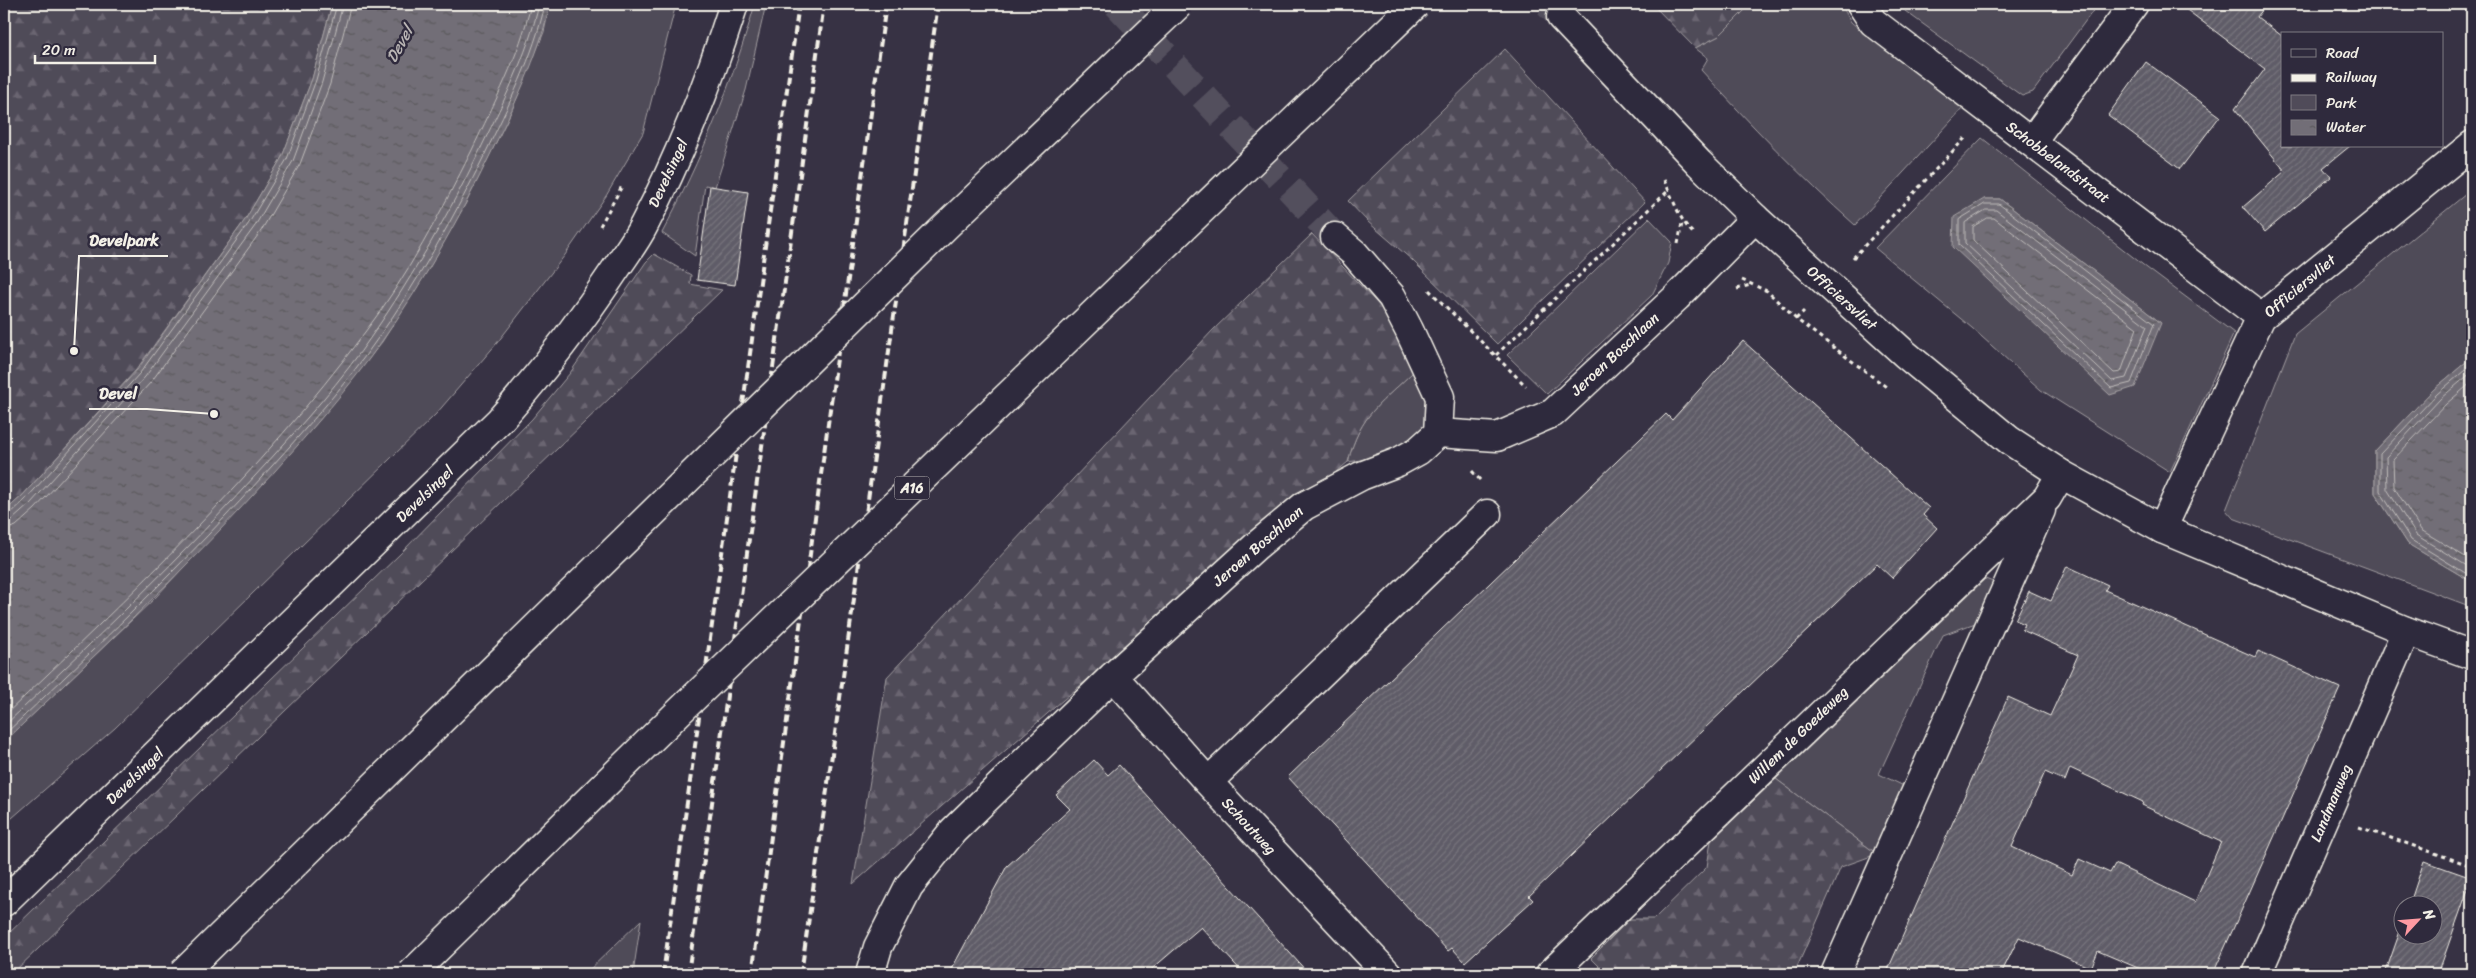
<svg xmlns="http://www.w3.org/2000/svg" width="2476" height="978" font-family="Sriracha,sans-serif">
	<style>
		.green { fill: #504b59; stroke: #a29ea0; fill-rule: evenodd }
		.forest { fill: url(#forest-firs); stroke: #a29ea0 }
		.water { fill: url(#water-ripples); stroke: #a6a2a4 }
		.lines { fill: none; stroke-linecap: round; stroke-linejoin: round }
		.shore { stroke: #c0bdbb; stroke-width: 1 }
		.building { fill: url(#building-hatch); stroke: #f4f1e8; fill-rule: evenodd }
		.minor-tunnel { stroke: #534f5d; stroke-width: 28; stroke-dasharray: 28 14; stroke-linecap: butt }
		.major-tunnel { stroke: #534f5d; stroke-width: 28; stroke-dasharray: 28 14; stroke-linecap: butt }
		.minor-casing { stroke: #f4f1e8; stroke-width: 31 }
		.major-casing { stroke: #f4f1e8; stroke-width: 31 }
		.path { stroke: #f4f1e8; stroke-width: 3; stroke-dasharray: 4 4; stroke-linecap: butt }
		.minor { stroke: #2f2a3d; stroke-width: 28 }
		.major { stroke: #2f2a3d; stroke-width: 28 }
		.rail { stroke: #f4f1e8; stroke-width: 4; stroke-dasharray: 8 4; stroke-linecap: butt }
		.highway-bridge-casing { stroke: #f4f1e8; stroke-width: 31; stroke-linecap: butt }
		.highway-bridge { stroke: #2f2a3d; stroke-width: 28 }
		.labels { text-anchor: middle; stroke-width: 5; stroke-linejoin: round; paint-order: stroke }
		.shield { fill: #2f2a3d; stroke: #b9b5b5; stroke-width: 1 }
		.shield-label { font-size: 14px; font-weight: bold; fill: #f4f1e8 }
		.street-label { font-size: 15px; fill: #f4f1e8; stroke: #2f2a3d }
		.water-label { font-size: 16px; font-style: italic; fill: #bab6b5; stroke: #2f2a3d }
		.leader { fill: none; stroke: #f4f1e8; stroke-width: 2 }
		.callout-dot { fill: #f4f1e8; stroke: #2f2a3d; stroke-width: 2 }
		.callout-label { font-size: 16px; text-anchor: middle; font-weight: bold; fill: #f4f1e8; stroke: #2f2a3d; stroke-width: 5; stroke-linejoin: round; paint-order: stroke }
	</style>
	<defs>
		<pattern id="forest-firs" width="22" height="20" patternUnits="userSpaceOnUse" patternTransform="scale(1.25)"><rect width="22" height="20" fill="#504b59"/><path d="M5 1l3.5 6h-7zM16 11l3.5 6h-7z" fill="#6a6571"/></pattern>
		<pattern id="water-ripples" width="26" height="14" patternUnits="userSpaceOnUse" patternTransform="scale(1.25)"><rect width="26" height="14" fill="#726e77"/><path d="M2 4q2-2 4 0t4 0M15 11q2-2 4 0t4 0" fill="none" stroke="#5b595c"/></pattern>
		<pattern id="building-hatch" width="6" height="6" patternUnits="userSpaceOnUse" patternTransform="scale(1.25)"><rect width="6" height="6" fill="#5f5c67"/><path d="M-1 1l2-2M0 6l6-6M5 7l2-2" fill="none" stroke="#77747d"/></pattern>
	</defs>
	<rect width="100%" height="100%" fill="#373244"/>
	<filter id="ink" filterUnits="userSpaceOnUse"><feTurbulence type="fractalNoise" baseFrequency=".02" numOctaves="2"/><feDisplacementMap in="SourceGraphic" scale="10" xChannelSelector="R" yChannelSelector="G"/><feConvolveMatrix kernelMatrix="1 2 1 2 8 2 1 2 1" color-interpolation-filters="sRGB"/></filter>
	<g filter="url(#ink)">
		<path class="green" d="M550,4H676L643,133L606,196L565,255L497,343L436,414L115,728L4,825V742L155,598L317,423L382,342L428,270L466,203L512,110L544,32Z
			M755,4H766L746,90L715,187L705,185L695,256L662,233C701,160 732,84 755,4Z
			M1751,4H1841L1851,22L1858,28L1964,107L1855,225C1800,176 1750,124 1701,70L1708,58L1695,48L1719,36Z
			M1900,4H2098L2033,92L2022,96L1905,11Z
			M1982,138L2147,268L2234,333L2170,472L2041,390L1972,328L1875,248ZM1984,199H2000L2161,323Z
			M2472,189V357L2433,390L2375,451V493L2408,544L2472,582V607L2233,518L2226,510L2295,334Z
			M1649,218L1672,242L1668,263L1652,295L1547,394L1507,355Z
			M1416,369L1431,403L1423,430L1393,455L1348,462C1360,413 1382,403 1416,369Z
			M1985,579L1996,583L1978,622L1943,635L1879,774L1906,787L1877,854L1776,779Z
			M641,920L633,974H585Z"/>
		<path class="forest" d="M4,4H332L312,79L282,157L245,220L136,370L22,496L4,512Z
			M1652,4H1751L1719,36L1695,48Z
			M1505,49L1645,202L1497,344L1412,260L1368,222L1348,201Z
			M1312,234L1389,316L1416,369C1382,403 1360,413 1348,462L1063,700L853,884L887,677L1213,330Z
			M654,254L691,275L690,284L722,290L12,974H4V938L401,553L532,419L570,373L646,262Z
			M1776,779L1877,854L1841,867L1794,974H1607L1591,958L1630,919H1654L1707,867L1711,841Z"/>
		<path class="water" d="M332,4H550C539,57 513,107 490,155C459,219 423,283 382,341C350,387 312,429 275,471C189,566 97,654 4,742V512L22,496L137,370L245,220L282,157L312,79Z
			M1984,199H2000L2161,323L2135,387L2110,395L1953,247L1954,217Z
			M2472,357V582L2408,544L2375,493V451L2433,390Z"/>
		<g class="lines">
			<path class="shore" d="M1985,204H1999L2154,324L2131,383L2111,388L1959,245V220Z
				M1986,210H1996L2147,326L2126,378L2112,381L1965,243V223Z
				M1988,218H1994L2137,328L2121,372L2114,373L1973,240V227Z
				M2472,364L2437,394L2380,454V491L2411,540L2472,577
				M2472,372L2441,398L2386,457L2387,489L2416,535L2472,569
				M2472,382L2446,404L2393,460L2394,487L2421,530L2472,561
				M4,516L9,515L25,500L140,373L249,223L287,159L316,80L337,4
				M4,522L12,520L30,504L145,377L255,226L293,161L322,82L343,4
				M4,530L16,526L35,509L151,382L261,231L300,164L330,84L351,4
				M4,716C131,595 259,474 365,332C407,277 441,212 472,150C494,103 520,55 531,4
				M4,726C94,641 183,556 266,464C303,423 342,380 373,334C413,276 448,215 479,152C502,104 528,55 539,4
				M4,735C96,648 187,561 272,466C309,425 347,383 378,338C419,280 454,217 485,154C508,106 534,56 545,4"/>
		</g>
		<path class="building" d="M2179,4H2267L2257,17L2282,36V146H2350L2323,168L2331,177L2265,232L2243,207L2285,171L2235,109L2265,69Z
			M2146,62L2220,116L2180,169L2108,115Z
			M710,186L748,192L735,285L697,280Z
			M1743,341L1929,508L1923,515L1937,528L1892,578L1877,564L1529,896L1533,900L1465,962L1452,948L1448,951L1288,777L1666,414L1672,420Z
			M2067,566L2108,585L2105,590L2255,657L2258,651L2340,688L2283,817L2213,974H2152L2098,951L2091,968L2019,937L2001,974H1886L2008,697L2050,716L2078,655L2022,630L2025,624L2015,620L2029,591L2051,601ZM2070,768L2143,802L2142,805L2221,842L2195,902L2115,864L2110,873L2079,859L2072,875L2012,847L2045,772L2065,781Z
			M1094,760L1108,775L1119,765L1309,974H1244L1201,927L1146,974H949L1007,866L1070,809L1056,795Z
			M2424,861L2472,878L2438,974H2385L2404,920V936H2434V906H2409Z"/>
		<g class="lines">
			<path class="minor-tunnel" d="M1117,4L1335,237"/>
			<path class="major-tunnel" d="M1548,4L1561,17"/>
			<g class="minor-casing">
				<path id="minor" d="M1861,4L1873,22L2261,317
					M2032,141L2134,4
					M1335,237L1354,253L1392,297L1409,330L1440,397L1438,433
					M2162,529L2261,317L2472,145
					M1113,676L1208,782L1388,974
					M1208,782L1487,514
					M4,902L500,420C542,372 580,323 615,270C625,255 636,241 644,225C681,155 710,79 734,4
					M870,974L878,947L909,886L953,831L1113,676L1256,546L1304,506L1361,476L1398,462L1418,451L1438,433L1497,437L1553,413L1677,297L1755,218
					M1550,974L2047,498L2061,474
					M1835,974L2041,510
					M2257,974L2406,631"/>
			</g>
			<g class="major-casing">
				<path id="major" d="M1561,17L1699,163L1755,218L1905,354L2009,440L2061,474L2162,529L2406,631L2472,655"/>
			</g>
			<path class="path" d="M1664,180C1673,198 1679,220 1693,233
				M600,226L622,186
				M1678,244L1682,223
				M1853,258L1966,137
				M1742,280L1767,291L1796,319L1889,389
				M1737,289L1750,285
				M1429,290L1526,386
				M1796,319L1804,311
				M1496,355L1669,190
				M1472,471L1481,481
				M2359,827L2472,866"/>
			<use href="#minor" class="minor"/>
			<use href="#major" class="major"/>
			<path class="rail" d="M663,974L799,4
				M688,974L824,4
				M752,974L886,4
				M801,974L938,4"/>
			<g class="highway-bridge-casing">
				<path id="highway-bridge" d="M182,974L946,226L1179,4
					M411,974L681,710L1416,4"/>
			</g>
			<use href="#highway-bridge" class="highway-bridge"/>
		</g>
	</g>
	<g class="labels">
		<rect class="shield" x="894.5" y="476.5" width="35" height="23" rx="4"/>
		<g class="shield-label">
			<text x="912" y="493">A16</text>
		</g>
		<g class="street-label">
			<text transform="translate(2058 162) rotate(37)" y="5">Schobbelandstraat</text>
			<text transform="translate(668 173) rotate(-65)" y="5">Develsingel</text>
			<text transform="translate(2300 286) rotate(-40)" y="5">Officiersvliet</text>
			<text transform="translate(1842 298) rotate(42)" y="5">Officiersvliet</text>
			<text transform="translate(1615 354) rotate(-43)" y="5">Jeroen Boschlaan</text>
			<text transform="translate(425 494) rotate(-44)" y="5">Develsingel</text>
			<text transform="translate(1258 546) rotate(-41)" y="5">Jeroen Boschlaan</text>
			<text transform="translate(1798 735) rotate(-44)" y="5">Willem de Goedeweg</text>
			<text transform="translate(135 776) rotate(-44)" y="5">Develsingel</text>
			<text transform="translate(2331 803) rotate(-67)" y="5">Landmanweg</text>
			<text transform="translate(1249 826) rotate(47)" y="5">Schoutweg</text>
		</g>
		<g class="water-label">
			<text transform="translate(399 44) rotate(-61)" y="6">Devel</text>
		</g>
	</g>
	<path class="leader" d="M74 351L79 256H168M214 414L147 409H89"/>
	<g class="callout-dot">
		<circle cx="74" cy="351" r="5"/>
		<circle cx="214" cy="414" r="5"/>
	</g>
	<g class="callout-label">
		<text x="124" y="246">Develpark</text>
		<text x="118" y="399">Devel</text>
	</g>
	<rect width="2476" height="978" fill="none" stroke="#2f2a3d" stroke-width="20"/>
	<rect x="10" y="10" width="2456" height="958" fill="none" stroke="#f4f1e8" stroke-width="2" filter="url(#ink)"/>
	<rect x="2281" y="32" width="162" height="115" fill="#2f2a3d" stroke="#7e7a81"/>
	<rect x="2291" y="49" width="25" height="8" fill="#2f2a3d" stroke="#7e7a81"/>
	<text x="2326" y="58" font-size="15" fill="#f4f1e8">Road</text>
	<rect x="2291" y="74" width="25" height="8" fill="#f4f1e8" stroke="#7e7a81"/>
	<text x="2326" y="82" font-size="15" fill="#f4f1e8">Railway</text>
	<rect x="2291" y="95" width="25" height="15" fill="#504b59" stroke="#7e7a81"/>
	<text x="2326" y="108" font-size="15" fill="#f4f1e8">Park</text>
	<rect x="2291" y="120" width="25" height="15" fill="url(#water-ripples)" stroke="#7e7a81"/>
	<text x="2326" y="132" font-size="15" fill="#f4f1e8">Water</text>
	<g transform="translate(2418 920) rotate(64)"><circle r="24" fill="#2f2a3d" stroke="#7e7a81"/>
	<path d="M0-4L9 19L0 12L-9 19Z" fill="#ff9aa2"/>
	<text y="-8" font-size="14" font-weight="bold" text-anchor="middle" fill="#f4f1e8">N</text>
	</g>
	<path d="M35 55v8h120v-8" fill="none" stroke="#f4f1e8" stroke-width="2.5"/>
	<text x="42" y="55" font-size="15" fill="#f4f1e8" stroke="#2f2a3d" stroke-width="4" paint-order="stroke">20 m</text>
</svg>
